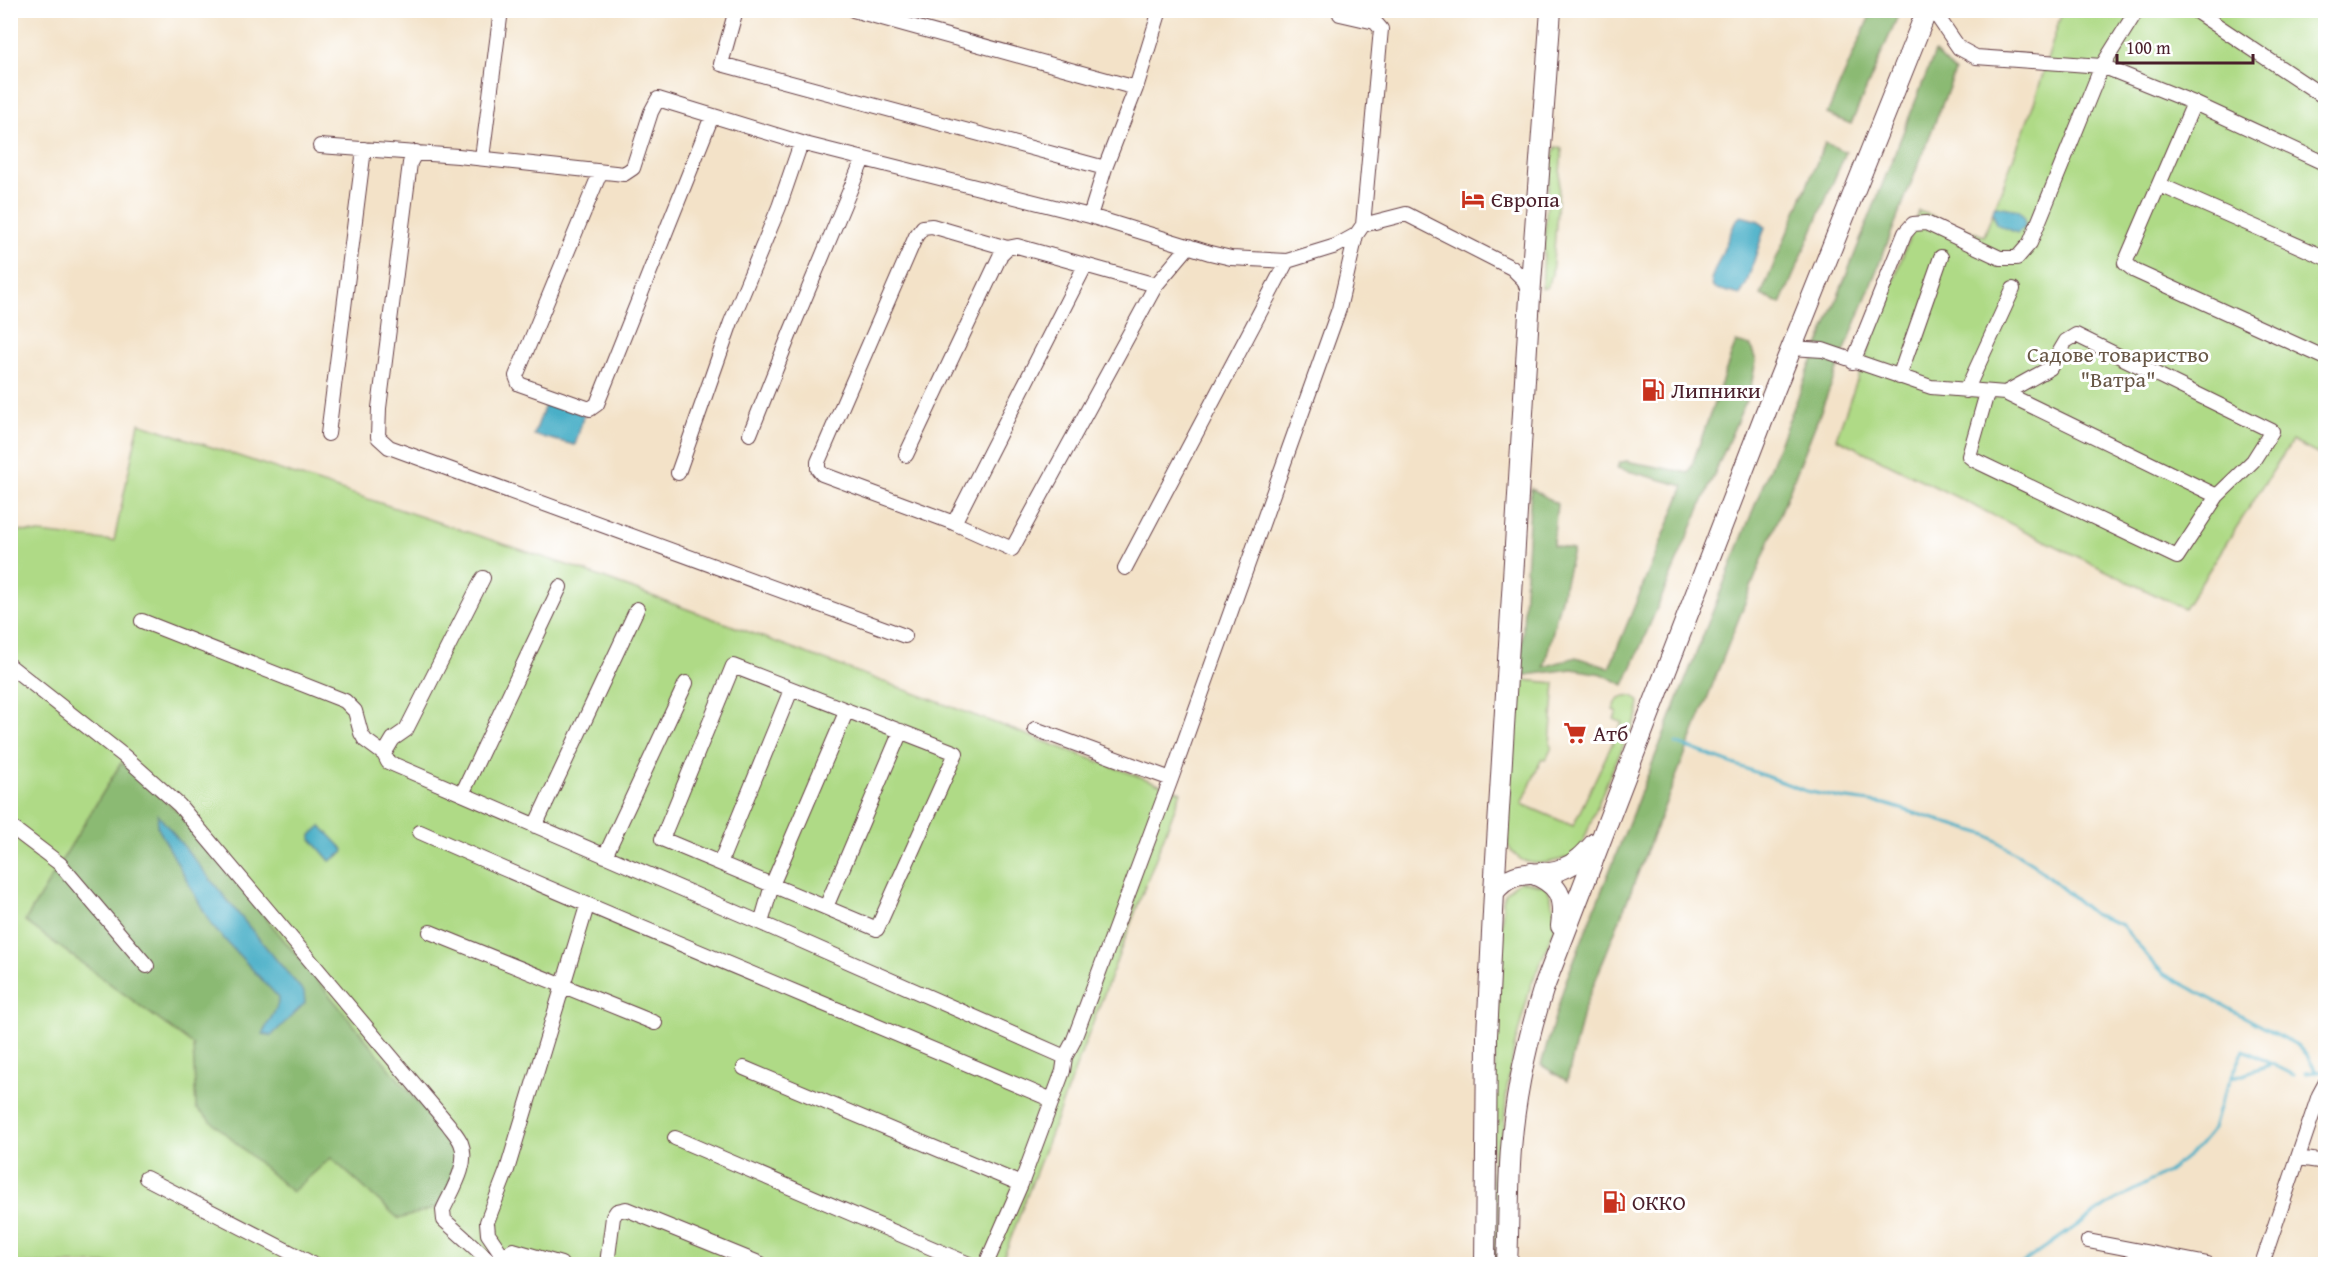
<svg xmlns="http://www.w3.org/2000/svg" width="2336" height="1275" font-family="'Gentium Book Plus',serif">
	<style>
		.green { fill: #afda86; stroke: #7c7c58; stroke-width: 1.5 }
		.forest { fill: #8bba73; stroke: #6a6c4f; stroke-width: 1.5 }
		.water { fill: #48afc7; stroke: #496779; stroke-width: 1.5 }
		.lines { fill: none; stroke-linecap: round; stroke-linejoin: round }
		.stream { stroke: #48afc7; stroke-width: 3 }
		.minor-casing { stroke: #633c43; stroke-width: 16 }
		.highway-casing { stroke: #633c43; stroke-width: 22 }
		.minor { stroke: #fff; stroke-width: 14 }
		.highway { stroke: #fff; stroke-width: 20 }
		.labels { text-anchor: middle; stroke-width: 6; stroke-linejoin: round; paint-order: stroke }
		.poi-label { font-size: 22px; fill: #4a1f2b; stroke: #fff; text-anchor: start }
		.park-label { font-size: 22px; fill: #685746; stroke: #fff }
	</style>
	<rect width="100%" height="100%" fill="#fff"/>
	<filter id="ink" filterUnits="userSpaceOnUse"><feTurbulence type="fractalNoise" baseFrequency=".0167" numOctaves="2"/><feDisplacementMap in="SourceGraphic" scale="12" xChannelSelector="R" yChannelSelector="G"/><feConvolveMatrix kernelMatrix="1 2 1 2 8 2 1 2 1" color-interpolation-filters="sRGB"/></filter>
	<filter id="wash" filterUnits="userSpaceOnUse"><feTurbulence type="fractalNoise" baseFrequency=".008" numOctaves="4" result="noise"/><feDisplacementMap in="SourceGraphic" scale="24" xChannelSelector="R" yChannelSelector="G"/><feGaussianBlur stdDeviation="1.35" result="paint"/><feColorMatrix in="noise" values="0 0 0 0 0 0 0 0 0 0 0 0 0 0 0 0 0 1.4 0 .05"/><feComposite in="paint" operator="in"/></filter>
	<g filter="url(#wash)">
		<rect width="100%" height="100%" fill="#f3e2c8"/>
		<path class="green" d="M2062,11H2325V458L2292,441L2184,609L1836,438L1919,211L1984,236L2035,100Z
			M1556,147L1562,149L1552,275L1546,288H1542C1544,264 1546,162 1556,147Z
			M139,423L579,569L1181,792L1001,1264H11V530L114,541Z
			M1513,679L1555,683L1550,745L1552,747L1546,760L1542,758L1522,804L1573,826L1622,723L1614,719L1617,712L1613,710L1618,699C1626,695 1633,693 1639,702L1638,715L1608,779L1578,855C1551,862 1522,875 1506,842Z
			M1520,881L1547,886L1558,921L1531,985L1514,1048L1507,1088L1502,1149L1499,1264H1490L1494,1088L1503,900L1506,892Z"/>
		<path class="forest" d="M1872,11H1900L1851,124L1827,114Z
			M1935,52L1955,72L1583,1012L1567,1081L1541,1065L1565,983Z
			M1825,143L1846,152L1781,304L1761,295Z
			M1736,342L1751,346L1756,361L1750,391L1624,685L1602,674L1572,669L1520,676L1531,488L1557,504L1553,545L1573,550L1544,667L1576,657L1609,668L1684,486L1617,468L1619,463L1626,461L1689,473Z
			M121,763L181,815L452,1144L456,1170L445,1205L399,1219L331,1158L292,1192L196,1108L193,1045L25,921Z"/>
		<path class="water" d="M1997,206L2019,210L2024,218L2025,227L2017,233L1996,224L1993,212L1994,207Z
			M1741,216L1759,221L1765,227L1746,285L1740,295L1713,288L1711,279L1736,220Z
			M547,400L584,415L575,445L534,435Z
			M158,815C207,874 254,935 304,992L305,1003L271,1036L263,1034C267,1022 278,1011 279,998L212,926L157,826Z
			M321,826L344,850L343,853L330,861L311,839V835Z"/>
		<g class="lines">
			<path class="stream" d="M1676,743L1806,791L1840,798L1885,804L1987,835L2032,863L2093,914L2122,925L2147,956L2164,974L2297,1045L2308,1057L2316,1072L2326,1071
				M2306,1073L2316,1072
				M2231,1078L2272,1064
				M2021,1264L2110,1203L2169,1171L2198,1147L2213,1129L2221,1101L2244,1050L2294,1075"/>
		</g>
	</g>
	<g filter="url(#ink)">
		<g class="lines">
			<g class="minor-casing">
				<path id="minor" d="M736,10L721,64L1105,168
					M853,10L1136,88
					M1933,10L1959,48L1976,57L2102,66L2194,103L2326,164
					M2194,10L2326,98
					M1340,14L1375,22L1381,29L1363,225
					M2194,103L2125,263L2135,271L2326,358
					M320,146L458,156L624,174L633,168L651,112L658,99L805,144L1090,216L1210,253L1231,258L1287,261L1336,246L1356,235L1363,225L1406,214L1512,268L1524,280L1529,294
					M416,152L410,163L379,408L378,437L389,447L905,636
					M482,158L501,10
					M600,173L516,376L519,384L590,409L597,404L712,116
					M2160,185L2326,258
					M1090,216L1105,168L1136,88L1160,10
					M1007,248L932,226L923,227L916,236L818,462V469L822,474L954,523L1012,549L1156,285L1189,246
					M1791,348L1823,350L1931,387L2005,393L2050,368L2066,341L2076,335L2272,431L2253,461L2217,496L2177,557L1974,460L1969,456L1987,393
					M1853,362L1905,233L1913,224L1926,223L2000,258H2017L2030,243L2102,66L2137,10
					M1899,377L1941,257
					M1966,391L2013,289
					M2005,393L2217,496
					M328,434L364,149
					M750,434L791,331L863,159
					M906,455L1001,254L1007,248L1017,246L1156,285
					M678,473L731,322L779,207L801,143
					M954,523L1085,266
					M1125,568L1287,261
					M142,621L345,701L355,711L361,733L365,740L384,754L388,762L761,923L1065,1057
					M10,666L124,756L179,805L448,1124C452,1130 458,1136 461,1143C470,1164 451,1192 443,1210L444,1220L493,1264
					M733,666L956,753L877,929L662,839Z
					M1035,729L1171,779
					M384,754L393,739L406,730L483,578
					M462,794L560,587
					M10,826L60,864L147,966
					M535,826L637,609
					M420,832C629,925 842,1010 1052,1100
					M605,856L686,683
					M720,863L791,690
					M826,907L901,731
					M761,923L772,885L847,710
					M430,932L655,1023
					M744,1068L1021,1184
					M675,1138L969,1264
					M2298,1158L2326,1162
					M146,1178L313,1264
					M2088,1241L2208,1264
					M503,1256L513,1250L561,1264
					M504,1264L503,1256L488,1234L487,1222L507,1170L587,906
					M607,1264L613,1217L617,1211L626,1209L761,1264
					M986,1264L1021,1184L1063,1071L1065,1057L1073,1042L1171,779L1339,309L1356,235
					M2262,1264L2319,1095L2326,1082"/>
			</g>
			<g class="highway-casing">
				<path id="highway" d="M1531,873C1559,884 1565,896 1561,926
					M1494,892C1516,865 1535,879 1562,869C1576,864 1585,854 1595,843
					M1485,1264L1487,1036L1494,892L1530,297L1551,10
					M1507,1264C1509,1226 1508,1187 1511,1149C1515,1095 1527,1041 1543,990L1767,409L1927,10"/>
			</g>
			<use href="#minor" class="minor"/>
			<use href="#highway" class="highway"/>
		</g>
	</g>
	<defs>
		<g id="hotel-bare" transform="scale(1.8)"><path d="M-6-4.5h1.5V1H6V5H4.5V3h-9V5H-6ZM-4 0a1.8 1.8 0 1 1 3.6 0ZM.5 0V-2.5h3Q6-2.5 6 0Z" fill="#c8321e" stroke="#fff" stroke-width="2.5" paint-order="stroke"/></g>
		<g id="fuel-bare" transform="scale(1.8)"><path d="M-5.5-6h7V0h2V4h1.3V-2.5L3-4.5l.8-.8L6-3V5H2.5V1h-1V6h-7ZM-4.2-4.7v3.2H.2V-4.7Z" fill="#c8321e" stroke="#fff" stroke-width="2.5" paint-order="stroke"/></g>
		<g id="supermarket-bare" transform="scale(1.8)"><path d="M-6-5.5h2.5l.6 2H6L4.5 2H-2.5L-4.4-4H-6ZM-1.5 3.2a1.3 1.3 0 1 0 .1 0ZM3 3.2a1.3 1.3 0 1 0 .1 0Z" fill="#c8321e" stroke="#fff" stroke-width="2.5" paint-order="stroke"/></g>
	</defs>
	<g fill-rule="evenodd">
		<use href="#hotel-bare" x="1473" y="199"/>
		<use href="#fuel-bare" x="1653" y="390"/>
		<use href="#supermarket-bare" x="1575" y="733"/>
		<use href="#fuel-bare" x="1614" y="1202"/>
	</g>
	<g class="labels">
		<g class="poi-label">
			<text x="1491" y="207">Європа</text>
			<text x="1671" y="398">Липники</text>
			<text x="1593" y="741">Атб</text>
			<text x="1632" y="1210">ОККО</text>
		</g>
		<g class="park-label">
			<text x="2118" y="362">Садове товариство<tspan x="2118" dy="25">"Ватра"</tspan></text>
		</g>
	</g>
	<rect width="2336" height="1275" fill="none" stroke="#fff" stroke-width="36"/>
	<path d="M2117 54v9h136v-9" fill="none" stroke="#4a1f2b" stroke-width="3"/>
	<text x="2126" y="54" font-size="18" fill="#4a1f2b" stroke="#ffffff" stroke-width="4.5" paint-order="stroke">100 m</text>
</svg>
